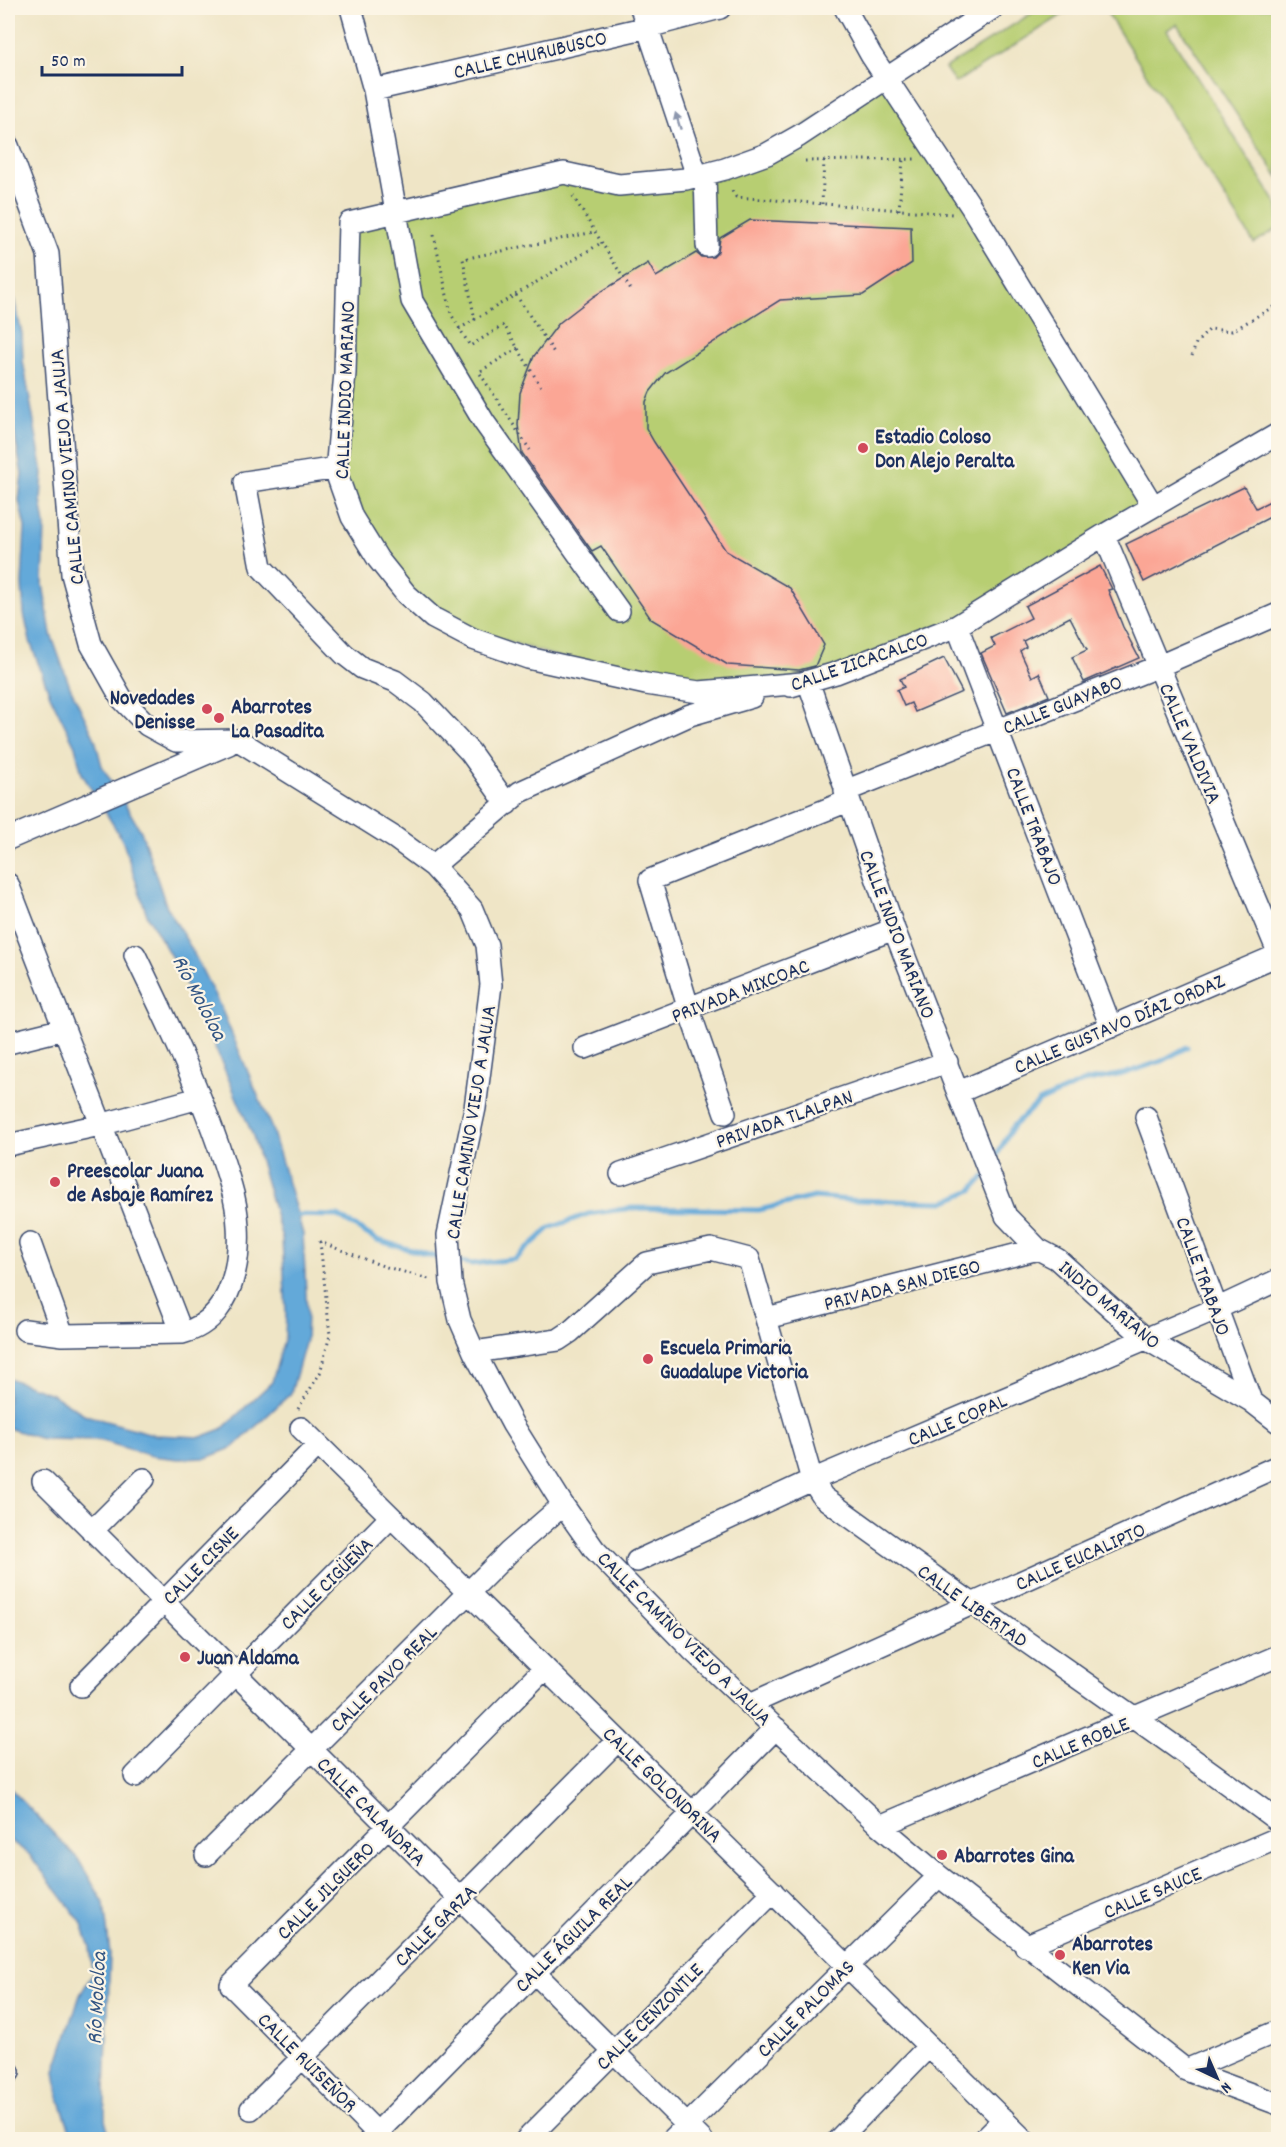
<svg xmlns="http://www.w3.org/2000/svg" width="1286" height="2147" font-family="Dekko,sans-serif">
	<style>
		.green { fill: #b7ce72; stroke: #697e68; stroke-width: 1.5 }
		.water { fill: #64a9d9; stroke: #406c9c; stroke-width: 1.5 }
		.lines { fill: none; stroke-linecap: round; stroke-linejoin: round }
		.stream { stroke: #64a9d9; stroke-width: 5 }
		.building { fill: #fba695 }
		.minor-casing { stroke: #3b4a6e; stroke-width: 24 }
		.path { stroke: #3b4a6e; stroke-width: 3; stroke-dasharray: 1.5 4.5; stroke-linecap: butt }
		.minor { stroke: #fff; stroke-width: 21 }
		.oneway { fill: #8d97ae }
		.poi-dot { fill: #d1495b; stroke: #fcf5e5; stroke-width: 2 }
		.labels { text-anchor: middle; stroke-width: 4.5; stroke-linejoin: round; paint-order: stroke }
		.street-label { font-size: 21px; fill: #1b2f5e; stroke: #fcf5e5 }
		.poi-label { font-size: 21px; font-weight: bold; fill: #1b2f5e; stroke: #fcf5e5; text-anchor: start }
		.water-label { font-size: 22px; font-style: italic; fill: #315483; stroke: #fcf5e5 }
	</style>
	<rect width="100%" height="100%" fill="#fcf5e5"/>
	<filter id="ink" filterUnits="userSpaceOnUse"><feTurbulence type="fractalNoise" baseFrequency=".0167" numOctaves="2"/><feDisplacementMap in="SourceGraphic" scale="12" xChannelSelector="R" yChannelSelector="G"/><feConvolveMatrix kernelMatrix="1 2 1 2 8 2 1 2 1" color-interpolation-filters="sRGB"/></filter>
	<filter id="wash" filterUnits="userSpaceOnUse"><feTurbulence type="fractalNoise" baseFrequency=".008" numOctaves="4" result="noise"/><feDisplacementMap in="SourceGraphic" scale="24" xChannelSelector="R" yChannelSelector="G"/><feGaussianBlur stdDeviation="1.35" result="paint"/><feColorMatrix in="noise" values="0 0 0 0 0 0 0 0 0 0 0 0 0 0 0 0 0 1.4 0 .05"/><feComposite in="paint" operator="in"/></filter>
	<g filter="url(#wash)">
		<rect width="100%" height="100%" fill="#efe5c6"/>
		<path class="green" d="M1040,8H1073L955,83L945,68Z
			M1104,8H1278V177L1177,24L1167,30L1278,206V228L1254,243Z
			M887,78L1153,506L957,626L802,683L646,684L433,618L339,488L349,223L564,173L619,185L725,169Z"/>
		<path class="water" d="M8,273L22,334L23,361L43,473L41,500L45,525L43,584L51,634L70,687L95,739L102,766L141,831L166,905L191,948L221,1008L272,1129L303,1234L307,1313L306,1340L291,1393L234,1447L206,1458L179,1459L152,1456L99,1440L42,1439L8,1428V1378L52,1394L84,1414L102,1420L156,1435L201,1437L222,1429L272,1382L285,1336L286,1313L282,1238L253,1136L202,1017L172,958L147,915L122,839L82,774L75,746L50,695L30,641L24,614L22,584L25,527L19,501L22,474L8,399Z
			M8,1786L78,1859L104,1903L110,1954L105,2092V2120L110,2139H73L59,2098L55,2071L80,1995L93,1973L90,1947L81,1922L29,1854L8,1839Z"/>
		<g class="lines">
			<path class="stream" d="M992,1164L1013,1126L1039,1102L1083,1082L1123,1074L1162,1061L1187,1047
				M291,1215L338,1216L377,1240L446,1260
				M455,1261L472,1264L515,1259L550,1228L588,1214L632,1208L759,1210L814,1197L850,1200L944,1202L972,1190L984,1177"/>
		</g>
		<g id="blocks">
			<path class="building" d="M750,220L911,227L912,263L863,295L780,300L665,373L650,392L646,402V428L654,442L726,551L790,588L824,645L815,666L799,670L728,665L651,619L601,546L592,551L522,453L518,425L520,393L534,356L559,323L594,296L648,263L656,277L696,253L701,257H713L718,252L720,238Z
				M1244,487L1256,508L1278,497V513L1144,582L1126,544Z
				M1100,566L1112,589L1108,590L1123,627L1139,658L1084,682L1072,657L1087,650L1070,617L1023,641L1026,647L1020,651L1032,677L1039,673L1049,696L1007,713L981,653L995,646L991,638L1031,618L1025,606Z
				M944,658L962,692L915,712L911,703L904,706L897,690L904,687L900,679Z"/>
		</g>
	</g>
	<g filter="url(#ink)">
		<use href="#blocks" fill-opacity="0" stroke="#3b4a6e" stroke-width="1.5"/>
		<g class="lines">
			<g class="minor-casing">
				<path id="minor" d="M351,8L374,90L412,301L484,422L619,611
					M641,8L697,176
					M845,8L871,55L972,208L1153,506
					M374,90L648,27L720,8
					M8,146L48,254L72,574L91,644L122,699L147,725L176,741L238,740L395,838L433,866L472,909L487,945L491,985L475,1108L448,1235L451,1282L460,1320L474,1352L513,1425L563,1505L594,1549L692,1650L880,1826L939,1876L1186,2070L1278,2104
					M705,174L707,246
					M337,468L245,482L261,567L344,654L362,668L395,681L423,702L470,752L507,804
					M1104,535L1278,952
					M957,626L1111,1027
					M808,681L894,929L1006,1216L1038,1249L1057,1259L1146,1339L1251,1401
					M802,683L699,692L646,684L528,658L473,639L433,618L406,594L378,559L352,517L336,472L345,373L349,223L564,173L619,185L686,179L725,169L767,154L799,136L993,8
					M791,686L836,673L957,626L1104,535L1278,434
					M845,791L1159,666L1278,614
					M8,839L229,744
					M433,866L520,792L690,715L752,697
					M8,884L182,1333
					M8,1043L64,1029
					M585,1048L894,929
					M959,1092L1278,955
					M725,1113L689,1010L650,880L848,801
					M1146,1117L1251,1401L1278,1422
					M8,1145L100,1125L199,1098
					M621,1174L947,1062
					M30,1243L63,1335
					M767,1318L1038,1249
					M25,1330L63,1335L182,1333C242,1318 246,1235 231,1186C208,1106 171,1029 135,955
					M474,1352L558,1340L570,1332L647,1263L711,1249L749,1259L812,1480L823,1497C973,1607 1128,1710 1278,1821
					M301,1428L1024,2140
					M43,1481L702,2140
					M92,1531L144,1479
					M637,1561L812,1480L1216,1309L1278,1280
					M81,1686L318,1445
					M750,1704L1278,1466
					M135,1776L391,1517
					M880,1826L1278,1656
					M206,1855L509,1552L563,1505
					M1025,1946L1278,1838
					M1186,2070L1278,2031
					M8,2073L9,2072
					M251,2109L618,1740
					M370,2140L776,1728
					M384,2140L231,1985L545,1668
					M526,2140L773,1892
					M672,2140L939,1876
					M838,2140L929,2046
					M983,2140L1004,2119"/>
			</g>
			<path class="path" d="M805,161L917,159
				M732,191L736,197L952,214
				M573,196L632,292
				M822,204L824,161
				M899,210L903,159
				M434,235L451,314L470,346L504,325L541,387
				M516,295L555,354
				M475,320L463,259L594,232
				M459,329L601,243
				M518,348L479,372L530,450
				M1192,356L1196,343L1210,329L1232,331L1278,304
				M298,1409L320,1373L330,1335L320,1242L383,1266L432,1280"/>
			<use href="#minor" class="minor"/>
		</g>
		<defs><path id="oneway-solid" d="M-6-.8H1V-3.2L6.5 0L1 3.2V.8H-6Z" transform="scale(1.5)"/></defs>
		<use class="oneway" href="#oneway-solid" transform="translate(678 121) rotate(-108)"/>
	</g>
	<g class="poi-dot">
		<circle cx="863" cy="448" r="6"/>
		<circle cx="207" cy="709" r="6"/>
		<circle cx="219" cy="718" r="6"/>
		<circle cx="55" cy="1182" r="6"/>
		<circle cx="648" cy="1359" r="6"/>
		<circle cx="185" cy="1657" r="6"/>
		<circle cx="942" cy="1855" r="6"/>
		<circle cx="1060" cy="1955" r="6"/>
	</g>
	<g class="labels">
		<g class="street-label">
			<text transform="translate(530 54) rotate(-13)" y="7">CALLE CHURUBUSCO</text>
			<text transform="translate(344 390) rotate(-88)" y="7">CALLE INDIO MARIANO</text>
			<text transform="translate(66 467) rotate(-95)" y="7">CALLE CAMINO VIEJO A JAUJA</text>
			<text transform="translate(859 661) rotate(-19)" y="7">CALLE ZICACALCO</text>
			<text transform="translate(1062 704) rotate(-22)" y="7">CALLE GUAYABO</text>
			<text transform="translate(1191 743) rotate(67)" y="7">CALLE VALDIVIA</text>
			<text transform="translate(1035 826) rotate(69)" y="7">CALLE TRABAJO</text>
			<text transform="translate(898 934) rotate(69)" y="7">CALLE INDIO MARIANO</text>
			<text transform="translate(740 990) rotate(-21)" y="7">PRIVADA MIXCOAC</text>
			<text transform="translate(1119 1023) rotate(-23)" y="7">CALLE GUSTAVO DÍAZ ORDAZ</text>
			<text transform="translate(784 1118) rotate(-19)" y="7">PRIVADA TLALPAN</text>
			<text transform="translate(470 1122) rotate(-81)" y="7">CALLE CAMINO VIEJO A JAUJA</text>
			<text transform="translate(1204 1276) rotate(70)" y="7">CALLE TRABAJO</text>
			<text transform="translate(902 1284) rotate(-14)" y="7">PRIVADA SAN DIEGO</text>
			<text transform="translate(1110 1304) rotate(40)" y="7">INDIO MARIANO</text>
			<text transform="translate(957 1419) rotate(-23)" y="7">CALLE COPAL</text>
			<text transform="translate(1080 1556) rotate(-24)" y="7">CALLE EUCALIPTO</text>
			<text transform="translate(200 1565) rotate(-46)" y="7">CALLE CISNE</text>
			<text transform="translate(326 1583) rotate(-45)" y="7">CALLE CIGÜEÑA</text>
			<text transform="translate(973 1605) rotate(35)" y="7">CALLE LIBERTAD</text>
			<text transform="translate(685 1638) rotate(45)" y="7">CALLE CAMINO VIEJO A JAUJA</text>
			<text transform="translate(383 1678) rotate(-45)" y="7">CALLE PAVO REAL</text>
			<text transform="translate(1080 1742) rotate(-23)" y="7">CALLE ROBLE</text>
			<text transform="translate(663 1784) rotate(44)" y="7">CALLE GOLONDRINA</text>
			<text transform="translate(372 1811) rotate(45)" y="7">CALLE CALANDRIA</text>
			<text transform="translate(325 1890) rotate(-45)" y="7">CALLE JILGUERO</text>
			<text transform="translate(1152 1892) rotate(-23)" y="7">CALLE SAUCE</text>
			<text transform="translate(435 1925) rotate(-45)" y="7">CALLE GARZA</text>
			<text transform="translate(573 1933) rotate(-45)" y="7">CALLE ÁGUILA REAL</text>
			<text transform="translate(805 2008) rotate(-45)" y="7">CALLE PALOMAS</text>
			<text transform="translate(649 2016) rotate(-45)" y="7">CALLE CENZONTLE</text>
			<text transform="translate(308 2062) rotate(45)" y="7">CALLE RUISEÑOR</text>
		</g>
		<g class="poi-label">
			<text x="875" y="443">Estadio Coloso<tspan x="875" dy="24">Don Alejo Peralta</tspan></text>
			<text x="195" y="704" text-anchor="end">Novedades<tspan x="195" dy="24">Denisse</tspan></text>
			<text x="231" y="713">Abarrotes<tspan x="231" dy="24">La Pasadita</tspan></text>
			<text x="67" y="1177">Preescolar Juana<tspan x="67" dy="24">de Asbaje Ramírez</tspan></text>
			<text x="660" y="1354">Escuela Primaria<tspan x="660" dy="24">Guadalupe Victoria</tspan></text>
			<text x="197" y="1664">Juan Aldama</text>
			<text x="954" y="1862">Abarrotes Gina</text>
			<text x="1072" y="1950">Abarrotes<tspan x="1072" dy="24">Ken Via</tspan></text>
		</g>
		<g class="water-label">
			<text transform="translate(201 997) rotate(62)" y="8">Río Mololoa</text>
			<text transform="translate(95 1998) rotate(-87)" y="8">Río Mololoa</text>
		</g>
	</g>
	<rect width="1286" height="2147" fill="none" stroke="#fcf5e5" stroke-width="30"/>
	<g transform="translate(1217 2078) rotate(136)" stroke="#fcf5e5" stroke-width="4.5" paint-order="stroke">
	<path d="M0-4.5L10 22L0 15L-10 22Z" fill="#1b2f5e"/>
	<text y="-9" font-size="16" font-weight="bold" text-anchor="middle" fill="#1b2f5e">N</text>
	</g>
	<path d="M42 66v9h140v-9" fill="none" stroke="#1b2f5e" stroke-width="3"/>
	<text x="51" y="66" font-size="18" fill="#1b2f5e" stroke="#fcf5e5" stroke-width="4.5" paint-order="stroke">50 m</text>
</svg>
